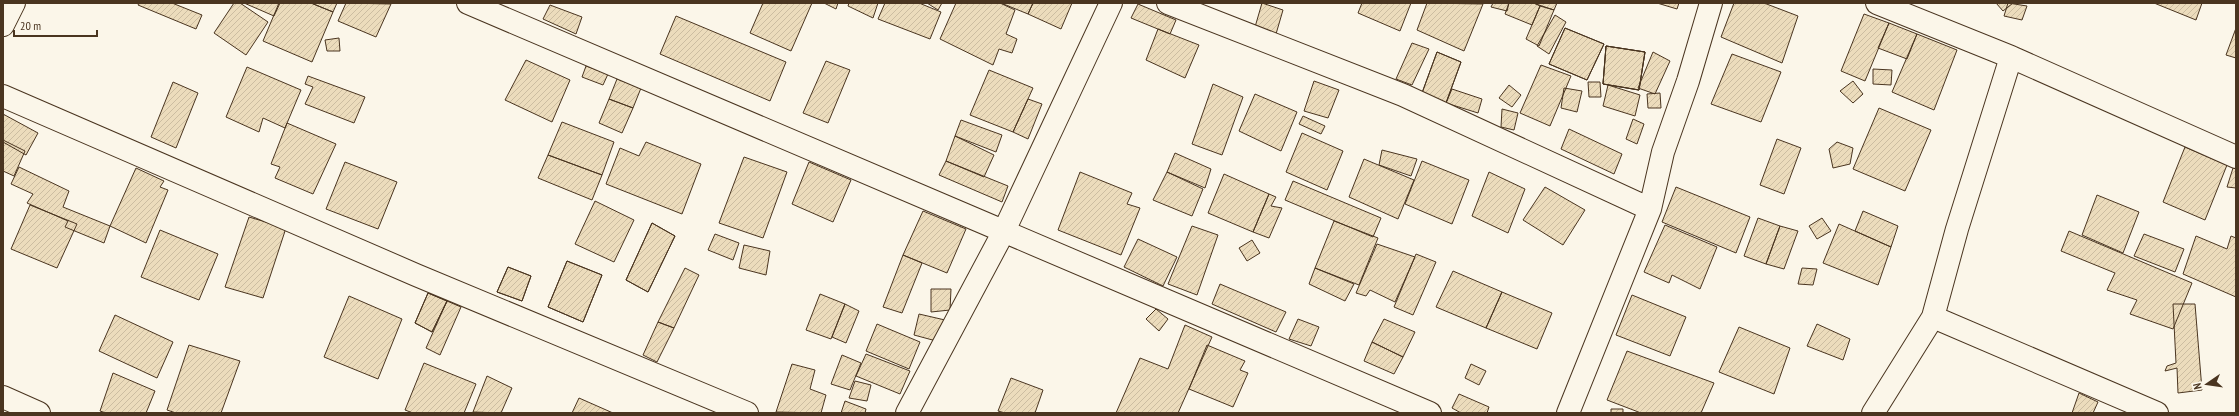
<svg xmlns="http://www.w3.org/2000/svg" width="2239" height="416" font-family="'PT Sans Narrow',sans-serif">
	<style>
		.building { fill: url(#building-hatch); stroke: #4a3520 }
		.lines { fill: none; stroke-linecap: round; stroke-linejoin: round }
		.street-casing { stroke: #4a3520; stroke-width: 24 }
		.street { stroke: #fbf6e9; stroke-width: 22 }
	</style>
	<defs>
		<pattern id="building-hatch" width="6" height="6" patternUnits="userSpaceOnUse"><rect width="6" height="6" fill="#ecdcbc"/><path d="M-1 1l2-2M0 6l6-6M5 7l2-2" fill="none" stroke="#ccbda1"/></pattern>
	</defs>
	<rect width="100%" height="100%" fill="#fbf6e9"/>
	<path class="building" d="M139,3H172L202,15L196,29L138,5Z
		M234,3H240L268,22L246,55L214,33Z
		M244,3H280L274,16Z
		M279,3H311L333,12L312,62L263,41Z
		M311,3H337L333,12Z
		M346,3L391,4L376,37L338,21Z
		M763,3H812L791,51L750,33Z
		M824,3H838L836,9Z
		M849,3H878L873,18L848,6Z
		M885,3H919L941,12L930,39L878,19Z
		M927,3H942L938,10Z
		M956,3H1000L1015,10L1006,34L1017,39L1012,53L999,49L993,65L940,39Z
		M1001,3H1033L1028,14Z
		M1033,3H1072L1061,29L1028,14Z
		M1262,3L1283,10L1276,34L1255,27Z
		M1362,3H1411L1400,31L1358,13Z
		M1427,3L1483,4L1464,51L1417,30Z
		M1493,3H1509L1507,11L1491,7Z
		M1509,3H1534L1540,6L1532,25L1505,14Z
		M1533,3H1557L1554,10Z
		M1657,3H1679L1677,9Z
		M1734,3H1764L1798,16L1782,63L1721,37Z
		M1996,3H2013L2003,11Z
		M2008,3L2027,6L2022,20L2004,16Z
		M2154,3H2202L2196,20Z
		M1138,4L1176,20L1170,34L1131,18Z
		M550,5L582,17L576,34L543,19Z
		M1540,6L1554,10L1539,46L1526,39Z
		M1864,14L1889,23L1865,81L1841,71Z
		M1555,15L1566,22L1549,54L1537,46Z
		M676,16L786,62L770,101L660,54Z
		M1889,23L1917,34L1907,59L1878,48Z
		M1565,28L1604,44L1587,80L1549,64Z
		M1565,28L1604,44L1587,80L1549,64Z
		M2236,28V58L2226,55Z
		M1158,29L1199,45L1185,78L1146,60Z
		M1917,34L1957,50L1934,110L1892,92Z
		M339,38L340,51H327L325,40Z
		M1412,43L1429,49L1412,85L1396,79Z
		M1606,46L1645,52L1639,90L1603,84Z
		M1606,46L1645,52L1639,90L1603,84Z
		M1606,46L1645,52L1639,90L1603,84Z
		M1437,52L1461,62L1446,103L1422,93Z
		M1437,52L1461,62L1446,103L1422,93Z
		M1653,52L1670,61L1655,94L1638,88Z
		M1732,54L1781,72L1761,122L1711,104Z
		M526,60L570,80L552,122L505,100Z
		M826,61L850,70L828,123L803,113Z
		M1541,65L1571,76L1550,126L1520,113Z
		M586,66L608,74L603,85L582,77Z
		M247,67L301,90L285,128L263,118L259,132L226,117Z
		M1873,69L1892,70L1891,85L1873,84Z
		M989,70L1033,88L1013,132L970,115Z
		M308,76L365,97L354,123L305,104L313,87L305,84Z
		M617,79L641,88L633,108L609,99Z
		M1314,81L1339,90L1328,118L1304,111Z
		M1853,81L1863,94L1853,103L1840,91Z
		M173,82L198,93L176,148L151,137Z
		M1588,82H1600L1601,97H1589Z
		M1213,84L1243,97L1222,155L1192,144Z
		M1509,85L1521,95L1512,107L1499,98Z
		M1608,85L1640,95L1635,116L1603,106Z
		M1564,88L1582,91L1577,112L1561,108Z
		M1452,89L1482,99L1478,113L1446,103Z
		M1660,93L1661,108H1648L1647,94Z
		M1255,94L1297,112L1281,151L1239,131Z
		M609,99L633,108L622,133L599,123Z
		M1028,99L1042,104L1028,139L1013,132Z
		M1879,108L1931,130L1905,191L1853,169Z
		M1502,109L1518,113L1514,130L1501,127Z
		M3,114L38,133L26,155L3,142Z
		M1303,116L1325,126L1321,134L1299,124Z
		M1633,119L1644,124L1637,144L1626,139Z
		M961,120L1002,135L996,152L955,136Z
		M562,122L614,142L602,175L548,155Z
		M287,123L336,144L313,194L275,178L280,167L271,164Z
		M1569,129L1622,154L1614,174L1561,149Z
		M1302,133L1343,151L1327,190L1286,172Z
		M955,136L994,155L984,177L946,161Z
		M1777,139L1801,148L1784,194L1760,185Z
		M3,140L25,151L14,176L3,171Z
		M646,142L701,164L682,214L606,184L620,148L639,156Z
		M1837,142L1853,148L1850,164L1833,168L1829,149Z
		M2185,147L2227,165L2205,220L2163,202Z
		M1382,150L1417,159L1411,176L1379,165Z
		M1175,153L1211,169L1205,188L1167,172Z
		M548,155L602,175L592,200L538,178Z
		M744,157L787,172L763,238L719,223Z
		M1364,159L1414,180L1398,219L1349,197Z
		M946,161L1008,186L1002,202L939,175Z
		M1422,161L1469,180L1452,224L1405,204Z
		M345,162L397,182L378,229L326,209Z
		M809,162L851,180L833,222L792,204Z
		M19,167L69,191L63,207L110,226L104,243L65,227L68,221L27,203L33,194L11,184Z
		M136,168L164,181L160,187L168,190L146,243L110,226Z
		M2233,168L2236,169V188L2227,187Z
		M1080,172L1132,193L1127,204L1140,208L1121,255L1058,230Z
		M1167,172L1203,189L1192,216L1153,200Z
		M1489,172L1525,189L1508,233L1472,216Z
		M1224,174L1269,194L1253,232L1208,213Z
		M1293,181L1381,218L1373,237L1285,200Z
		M1545,187L1585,210L1563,245L1523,220Z
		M1676,187L1750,217L1736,253L1662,222Z
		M1269,194L1276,197L1271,206L1282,208L1269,238L1253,232Z
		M2097,195L2139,212L2123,253L2082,235Z
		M595,201L634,220L614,262L575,244Z
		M30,205L77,224L57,268L11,249Z
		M923,211L966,229L947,273L903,255Z
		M1863,211L1898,226L1891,247L1855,231Z
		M249,217L286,228L263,298L225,287Z
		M1758,218L1780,226L1766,264L1744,256Z
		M1822,218L1831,231L1817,239L1809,226Z
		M1334,221L1378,238L1359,285L1315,268Z
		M652,223L675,236L648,292L626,280Z
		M652,223L675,236L648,292L626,280Z
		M1839,224L1891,247L1878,285L1823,263Z
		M1665,225L1717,247L1700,289L1672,275L1669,283L1644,272Z
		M1192,226L1218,235L1197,295L1168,284Z
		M1780,226L1798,231L1784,269L1766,264Z
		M160,230L218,254L199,300L141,277Z
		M2069,231L2192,283L2173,329L2130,314L2137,300L2107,290L2115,273L2061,251Z
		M715,234L739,243L733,260L708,250Z
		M2144,234L2184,249L2175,272L2134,256Z
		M2196,236L2227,249L2231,236L2236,238V297L2183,274Z
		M1138,239L1177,257L1163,286L1124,267Z
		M1252,240L1260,253L1247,261L1239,248Z
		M1377,244L1415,257L1395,302L1370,290L1366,296L1356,293Z
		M744,245L770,251L766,275L739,268Z
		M1416,254L1436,262L1413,315L1394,307Z
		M903,255L922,263L902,313L883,307Z
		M567,261L602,275L583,322L548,307Z
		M567,261L602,275L583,322L548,307Z
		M508,267L531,276L522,301L497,292Z
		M508,267L531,276L522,301L497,292Z
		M685,268L699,275L674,328L658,322Z
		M1315,268L1354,284L1345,301L1309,284Z
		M1802,268L1817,269L1813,285L1798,284Z
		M1453,271L1502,292L1486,328L1436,307Z
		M1220,284L1286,312L1276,332L1212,304Z
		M931,289H951L950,310L931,312Z
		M1502,292L1552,313L1537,349L1486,328Z
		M428,293L447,301L432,332L415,323Z
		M428,293L447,301L432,332L415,323Z
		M820,294L845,304L831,339L806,330Z
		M1632,295L1686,317L1670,356L1616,335Z
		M349,296L402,319L378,379L324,357Z
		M447,301L461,307L440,355L426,348Z
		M845,304L859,311L846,343L832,337Z
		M2173,304H2195L2202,390L2178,393L2177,368L2165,371L2167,366L2176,363Z
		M1156,309L1168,319L1159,331L1146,319Z
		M919,314L945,320L940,342L914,335Z
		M115,315L173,342L157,378L99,351Z
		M1298,319L1319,327L1311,346L1289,339Z
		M1384,319L1415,332L1403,357L1372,342Z
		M658,322L674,328L657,362L643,355Z
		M877,324L920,342L909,369L866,351Z
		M1817,324L1850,339L1843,360L1807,346Z
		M1185,325L1212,337L1178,413H1116L1140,358L1168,369Z
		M1739,327L1790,348L1774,394L1719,372Z
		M1372,342L1403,357L1394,374L1364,361Z
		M189,345L240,361L221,413H176L167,410Z
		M1207,345L1245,361L1240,370L1248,373L1233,407L1189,389Z
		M1627,351L1714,383L1701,413H1641L1607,400Z
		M866,354L910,371L900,394L856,376Z
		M842,355L861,363L850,390L831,384Z
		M424,363L476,384L464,413H413L405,410Z
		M792,364L815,370L810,389L826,395L821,413L776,412Z
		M1471,364L1486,371L1479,385L1465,378Z
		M113,373L155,391L146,413H106L100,411Z
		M487,376L512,388L501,413L473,412Z
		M1011,378L1043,390L1035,413H1005L998,411Z
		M855,381L871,385L867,401L849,398Z
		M2079,393L2098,402L2093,413H2072Z
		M1459,394L1489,407L1487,413H1461L1452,408Z
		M579,398L613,413H572Z
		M845,401L866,409L865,413H841Z
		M1611,409H1623V413H1611Z"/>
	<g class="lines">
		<g class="street-casing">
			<path id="street" d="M468,3L1430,413
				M1168,3L1403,95L1650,209
				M1877,3L2011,57L2236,157
				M3,25L14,3
				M3,96L416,275L747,413
				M1933,317L2157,413
				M3,397L39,413
				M907,413L1003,233L1111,3
				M1568,413L1650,209L1663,152L1688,81L1711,3
				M1873,413L1933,317L1957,229L2011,57"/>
		</g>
		<use href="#street" class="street"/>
	</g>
	<rect width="2239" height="416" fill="none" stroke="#4a3520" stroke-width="8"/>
	<g transform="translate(2207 384) rotate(257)" stroke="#fbf6e9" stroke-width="3" paint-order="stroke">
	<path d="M0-3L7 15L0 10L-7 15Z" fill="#4a3520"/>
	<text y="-6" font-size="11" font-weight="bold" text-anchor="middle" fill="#4a3520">N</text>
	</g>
	<path d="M14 30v6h83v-6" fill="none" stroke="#4a3520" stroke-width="2"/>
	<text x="20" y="30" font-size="12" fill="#4a3520" stroke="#fbf6e9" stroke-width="3" paint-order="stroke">20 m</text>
</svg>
